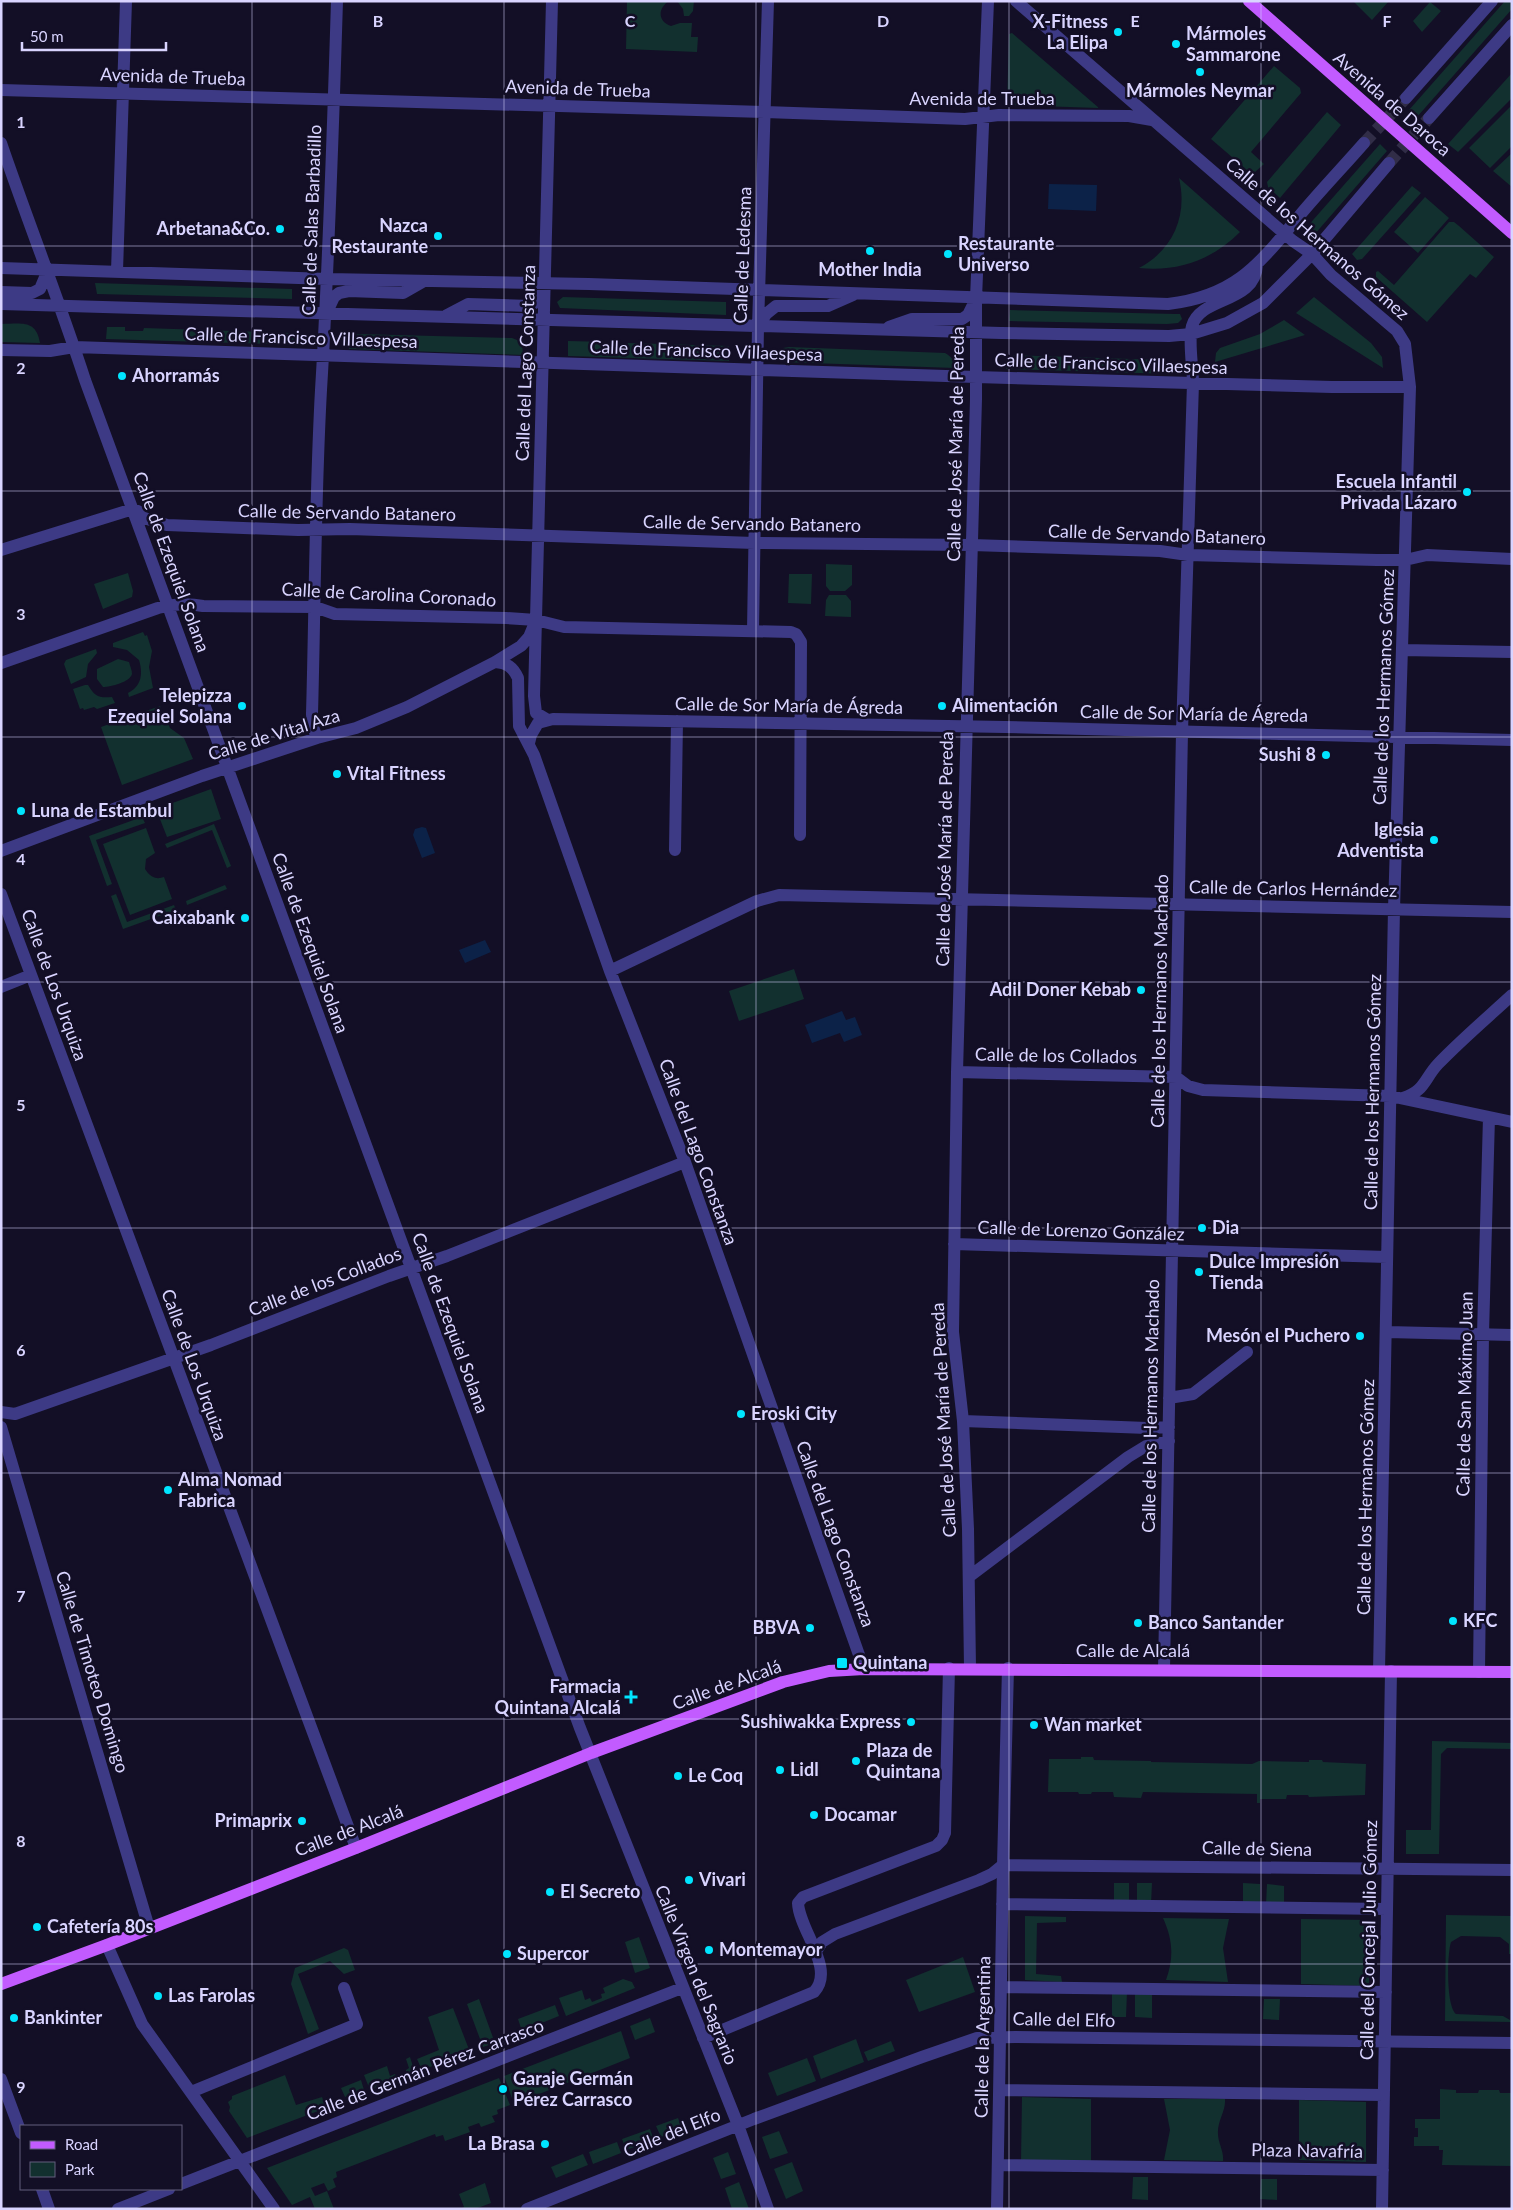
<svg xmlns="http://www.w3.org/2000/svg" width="1513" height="2210" font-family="Lato,sans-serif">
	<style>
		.green { fill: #12302f }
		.water { fill: #0c2248 }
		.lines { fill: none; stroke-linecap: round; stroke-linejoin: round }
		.minor-tunnel { stroke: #312d47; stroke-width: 12; stroke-dasharray: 12 6; stroke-linecap: butt }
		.minor { stroke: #3d3a85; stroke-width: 12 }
		.major { stroke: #c25bff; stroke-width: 12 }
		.major-bridge { stroke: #c25bff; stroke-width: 12 }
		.grid { fill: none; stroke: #d9d4ff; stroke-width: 1; stroke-opacity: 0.55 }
		.poi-dot { fill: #00e5ff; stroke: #130f26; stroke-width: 2 }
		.labels { text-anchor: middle; stroke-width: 5; stroke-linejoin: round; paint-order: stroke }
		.poi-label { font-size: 18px; font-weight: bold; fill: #d9d4ff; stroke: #130f26; text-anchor: start }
		.street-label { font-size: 18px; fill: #d9d4ff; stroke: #130f26 }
		.grid-label { font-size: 16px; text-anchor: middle; font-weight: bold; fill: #d9d4ff; stroke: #130f26; stroke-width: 5; stroke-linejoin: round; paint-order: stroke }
	</style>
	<rect width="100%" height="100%" fill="#130f26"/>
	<path class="green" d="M627,1H669C658,8 657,21 671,26L680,23H692L691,37H698L697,52L626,49Z
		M677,1H694L693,11L689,16H684L683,9Z
		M1353,1H1389L1372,20Z
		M1505,1H1512V9L1417,117L1409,110Z
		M1430,2L1441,11L1422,32L1413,21Z
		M1012,33L1099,108L1007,105L1009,34Z
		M1274,66L1300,88L1301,93L1251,152L1264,164L1255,172L1247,170L1211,139Z
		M1512,73V98L1458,152L1448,144Z
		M1512,105V146L1490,168L1469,148Z
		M1327,112L1341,125L1280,198L1268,187L1267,182Z
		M1380,144L1387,151L1314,235H1308L1305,232L1306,228Z
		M1512,153V187L1493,171Z
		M1179,178L1240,232C1212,260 1178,272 1139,268C1173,250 1188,216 1179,178Z
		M1412,186L1421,193L1362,259L1357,260L1352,254Z
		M1425,197L1449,218L1418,253L1394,232Z
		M1449,222H1454L1459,226L1494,257L1476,278L1470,274L1427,322L1376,277V272L1378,271L1394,285Z
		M95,283L292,289V299L97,294Z
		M563,297L726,302V315L560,308L557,302Z
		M1314,297L1371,343L1382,357L1383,368L1296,313Z
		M1010,310L1176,314H1180L1182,319L1178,323L1167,324L1009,321Z
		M1284,320L1305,335L1215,362L1216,353L1220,348L1260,334Z
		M1,324C21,324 36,319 40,343L1,342Z
		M107,327H125V331H143L144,328L291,333L302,337L303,345L106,339Z
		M358,334L512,338L522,342L523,355L349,349L350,339L353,335Z
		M568,341L608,342L609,345H627L628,343L729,346V361L568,356Z
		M789,347L945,353C951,356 955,361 955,368L782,362L783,348Z
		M1008,355L1162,360L1170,365L1172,374L1006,369Z
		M826,564L852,565V585L845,591H830L826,586Z
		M128,573L133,591L132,597L103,609L94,584Z
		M789,574H812L811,604L788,603Z
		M829,595H846L851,601V617L825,616L826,600Z
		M143,632L145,636L147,635L152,651L149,667L153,688L129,697L128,693C142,686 143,673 139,660L127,650L113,647V643Z
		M96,649L97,653L88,664L86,677L71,684L64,664L66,660Z
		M118,659L129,662C130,666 132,670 132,674C130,682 111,687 103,687L97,679V669Z
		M85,685H88C95,697 99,698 112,697L115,703L97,709L94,707L84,710L83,708L80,709L73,689Z
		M160,706L170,728L184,738L193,759L122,785L101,727Z
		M211,789L221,819L167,837L156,809Z
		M142,817L145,823L96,840L112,884L107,886L89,836Z
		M214,824L231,866L227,868L212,830L167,848L165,844Z
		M146,828L155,853L146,859L145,869C150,877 156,880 164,877L172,899L130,915L103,844Z
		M225,885L227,889L187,905L186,901Z
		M116,894L127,922L174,905L176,910L123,929L111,896Z
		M794,969L804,999L739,1021L729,991Z
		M1432,1741L1512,1743V1749L1447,1748L1441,1754L1439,1854H1406V1830H1431Z
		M1081,1757H1093L1094,1760L1151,1761V1762L1252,1764L1259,1761L1309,1762V1760H1322L1323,1762L1366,1764L1365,1795L1309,1797L1308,1795H1287L1286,1799H1260V1803H1257V1794L1143,1792L1141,1798L1114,1797L1113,1792H1092L1091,1794H1079L1078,1792H1048L1049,1759H1081Z
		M1114,1883H1129V1904H1114Z
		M1137,1883H1152L1151,1904L1137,1905Z
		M1243,1883L1260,1884V1905H1243Z
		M1267,1884L1284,1886V1905H1266Z
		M1446,1915L1512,1916V1954H1509V1944L1500,1937L1461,1936L1451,1942C1447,1954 1446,2006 1456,2014L1503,2016L1510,2020L1511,2022L1445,2021Z
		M1025,1916L1066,1917V1922L1037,1923L1036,1974L1061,1976L1062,1982L1025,1980Z
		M1163,1918L1229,1919L1223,1948L1228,1982L1166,1980C1174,1958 1173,1940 1163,1918Z
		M1301,1919L1370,1920L1369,1986L1301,1984Z
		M639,1937L650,1968L635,1973L625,1942Z
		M344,1948L348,1950L355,1970L344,1974L330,1961L298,1974L319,2029L308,2034L291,1984L295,1968Z
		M963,1957L975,1992L919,2012L906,1980Z
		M623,1979L632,1982L635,1988L566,2016L559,1998L582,1990L585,2000L590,1998L592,2002L602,1998L601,1994L605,1993L603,1988Z
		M1112,1992H1127L1126,2017H1112Z
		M1135,1992H1152V2018L1135,2017Z
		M479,1999L495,2043L483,2047L467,2004Z
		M1264,1999H1280L1279,2020L1263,2019Z
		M555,2005L559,2016L522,2031L518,2019Z
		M453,2008L470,2052L422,2070L417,2059L439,2050L428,2017Z
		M650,2018L655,2032L635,2040L630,2026Z
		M621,2031L630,2058L514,2104L504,2076Z
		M856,2039L864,2062L821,2079L813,2056Z
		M891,2041L895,2051L868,2061L864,2052Z
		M410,2057L415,2073L370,2090L364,2075L387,2066L390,2076L395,2074L397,2078L406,2074V2070L409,2068L406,2059Z
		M807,2058L816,2081L777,2096L768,2073Z
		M285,2075L296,2105L322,2097L326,2108L247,2138L229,2111L230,2107L228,2102L232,2099V2096Z
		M499,2078L510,2105L497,2110L498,2114L492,2116L495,2122L481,2127L479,2123L468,2127L470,2132L445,2141L443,2135L436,2137L435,2134L336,2172L337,2177L333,2179L336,2187L328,2191L324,2183L311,2188L315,2196L327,2191L334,2209H315L310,2197L292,2205L267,2168Z
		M361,2080L364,2090L345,2097L341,2088Z
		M1440,2089L1456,2090V2093H1478L1479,2090H1499L1500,2093H1512V2166L1442,2165L1443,2150H1439V2146H1414V2137H1418V2128H1415V2119H1440Z
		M1022,2097L1091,2099V2162L1021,2161Z
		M1164,2099H1225C1226,2111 1217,2121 1218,2134C1218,2143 1224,2151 1223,2161L1164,2160L1170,2130Z
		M1299,2100L1366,2102V2162L1299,2160Z
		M678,2118L682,2129L661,2137L656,2126Z
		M650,2129L654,2140L626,2150L622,2139Z
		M779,2131L788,2153L770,2159L762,2137Z
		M617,2142L621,2153L593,2164L589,2152Z
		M728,2152L736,2174L721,2179L713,2158Z
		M583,2154L588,2165L556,2178L551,2167Z
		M792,2162L803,2191L786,2199L774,2169Z
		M1133,2177H1148V2200L1132,2199Z
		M1261,2179H1277V2200L1260,2199Z
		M739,2182L749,2209H732L725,2188Z
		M485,2183L491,2203L475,2209H460L464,2207L459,2194Z"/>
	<path class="water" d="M1049,184L1097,185L1096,211L1048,209Z
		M422,827L426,828L435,853L422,858L413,835L415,829Z
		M485,940L491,952L465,963L459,950Z
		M842,1011L846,1020L855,1017L862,1035L844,1042L840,1033L812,1043L805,1025Z"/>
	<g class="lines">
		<path class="minor-tunnel" d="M1364,143L1406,98
			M1389,163L1429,118"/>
		<path class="minor" d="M1016,1L1293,241L1312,254L1331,275L1397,331L1405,344L1410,387L1394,909L1379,1671
			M1,90L765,112L965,119L999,115L1129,116L1152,120
			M1406,98L1492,1
			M1429,118L1512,25
			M1,143C28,222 59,300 85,380L580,1728L738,2125L768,2209
			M1,268L328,279L589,284L1168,304C1236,296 1259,264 1300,215C1321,190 1343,167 1364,143
			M117,271L126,1
			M1,292L32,293L40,289L48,270
			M1,304L1001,333L1169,336L1191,334L1227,323L1263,303L1312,254L1389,163
			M328,310L334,297L339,293L349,291L403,293L424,281
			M447,315L468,304L529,306L535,303L544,287
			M758,327L766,314L776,306H828L853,295
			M889,327L912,319H962L968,315L975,301
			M1,350L50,351L74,347L976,377L1332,387H1410
			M1,550L133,509L140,512L144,518L167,525L298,530L350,529L754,543L972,545L1160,551L1188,555L1377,560H1405L1427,555L1512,559
			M753,630L758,327L768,1
			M1402,650L1512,652
			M495,662C507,663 513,667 518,678L519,726L534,755L610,971L685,1162L864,1669
			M1,663L158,608C173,604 187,603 203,606L315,607L335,614L506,618L536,620L564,627L791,632L796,634L801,642L800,835
			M546,719L536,713L534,696L552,1
			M317,738L313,727L312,714C315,606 315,498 321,390C329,260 333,131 337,1
			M529,743L531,735L538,723L553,719L1005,727L1512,740
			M675,850L677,721
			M1,851L202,776L317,738L356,728L407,707L495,662L521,646L529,637L534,625
			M1,894L356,1848
			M610,971L757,901L779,895L1512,912
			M1,987L31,975
			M957,1072L1176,1077L1188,1086L1203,1090L1390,1096L1512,1122
			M1403,1098C1425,1091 1424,1079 1438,1064C1461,1040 1487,1018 1512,995
			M954,1244L1387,1257
			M1387,1332L1512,1335
			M1169,1398L1193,1394L1247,1352
			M1,1412L15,1414L211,1345L389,1276L447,1256L685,1162
			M963,1421L1147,1428L1169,1427
			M1,1427L149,1928
			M970,1576L1128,1457L1146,1446L1169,1441
			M970,1668L968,1529L963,1421L953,1332L957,1072L976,399V299L988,1
			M1164,1669L1182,732L1193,383C1193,367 1188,341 1192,326C1200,296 1256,304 1257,264
			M1479,1672L1483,1334L1489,1117
			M1002,1904L1387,1909
			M107,1945L142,2024L274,2209
			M815,1953L822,1942L835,1934L979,1880L992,1874L1003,1865L1512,1870
			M1002,1987L1386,1992
			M703,2038L814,1992C836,1969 799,1930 798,1903L803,1897L936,1846L942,1840L945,1833L949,1668
			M1,2079L21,2133
			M1000,2090L1384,2095
			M191,2092L357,2024L344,1988
			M998,2165L1383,2170
			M181,2184L682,1988
			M42,2189L49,2209
			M118,2209L169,2189
			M527,2209L754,2119L922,2057L977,2038L1015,2037L1512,2043
			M997,2209L1003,1865L1008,1668
			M1382,2209L1391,1671"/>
		<path class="major" d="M1,1984L107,1945L356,1848L591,1753L783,1682L829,1671L864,1669L1512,1672"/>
		<path class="major-bridge" d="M1249,1L1512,233"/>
	</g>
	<path class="grid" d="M252,1V2209M504,1V2209M756,1V2209M1009,1V2209M1261,1V2209M1,246H1512M1,491H1512M1,737H1512M1,982H1512M1,1228H1512M1,1473H1512M1,1719H1512M1,1964H1512"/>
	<g class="poi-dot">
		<circle cx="1118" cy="32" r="5"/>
		<circle cx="1176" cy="44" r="5"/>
		<circle cx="1200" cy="72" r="5"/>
		<circle cx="280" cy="229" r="5"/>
		<circle cx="438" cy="236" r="5"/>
		<circle cx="870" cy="251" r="5"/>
		<circle cx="948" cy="254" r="5"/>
		<circle cx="122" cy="376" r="5"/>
		<circle cx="1467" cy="492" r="5"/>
		<circle cx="242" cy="706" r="5"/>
		<circle cx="942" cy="706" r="5"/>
		<circle cx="1326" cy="755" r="5"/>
		<circle cx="337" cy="774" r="5"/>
		<circle cx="21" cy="811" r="5"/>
		<circle cx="1434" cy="840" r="5"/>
		<circle cx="245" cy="918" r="5"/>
		<circle cx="1141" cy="990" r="5"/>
		<circle cx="1202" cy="1228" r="5"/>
		<circle cx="1199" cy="1272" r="5"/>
		<circle cx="1360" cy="1336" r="5"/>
		<circle cx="741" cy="1414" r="5"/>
		<circle cx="168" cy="1490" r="5"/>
		<circle cx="1453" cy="1621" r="5"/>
		<circle cx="1138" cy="1623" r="5"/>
		<circle cx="810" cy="1628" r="5"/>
		<rect x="836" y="1657" width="12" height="12" rx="2.5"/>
		<path d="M628.5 1689.5h5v5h5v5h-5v5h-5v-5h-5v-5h5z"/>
		<circle cx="911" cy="1722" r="5"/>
		<circle cx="1034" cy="1725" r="5"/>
		<circle cx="856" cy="1761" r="5"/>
		<circle cx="780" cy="1770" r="5"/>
		<circle cx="678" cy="1776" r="5"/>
		<circle cx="814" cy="1815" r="5"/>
		<circle cx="302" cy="1821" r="5"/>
		<circle cx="689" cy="1880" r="5"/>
		<circle cx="550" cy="1892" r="5"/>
		<circle cx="37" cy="1927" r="5"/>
		<circle cx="709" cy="1950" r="5"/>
		<circle cx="507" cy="1954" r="5"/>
		<circle cx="158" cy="1996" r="5"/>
		<circle cx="14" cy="2018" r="5"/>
		<circle cx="503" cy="2089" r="5"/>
		<circle cx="545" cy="2144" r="5"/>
	</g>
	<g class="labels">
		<g class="poi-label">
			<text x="1108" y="28" text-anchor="end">X-Fitness<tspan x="1108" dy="21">La Elipa</tspan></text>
			<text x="1186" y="40">Mármoles<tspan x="1186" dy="21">Sammarone</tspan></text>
			<text x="1200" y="97" text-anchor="middle">Mármoles Neymar</text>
			<text x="428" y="232" text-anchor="end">Nazca<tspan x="428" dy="21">Restaurante</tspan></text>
			<text x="270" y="235" text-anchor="end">Arbetana&amp;Co.</text>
			<text x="958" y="250">Restaurante<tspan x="958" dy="21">Universo</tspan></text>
			<text x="870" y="276" text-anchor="middle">Mother India</text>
			<text x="132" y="382">Ahorramás</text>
			<text x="1457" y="488" text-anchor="end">Escuela Infantil<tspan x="1457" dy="21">Privada Lázaro</tspan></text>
			<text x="232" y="702" text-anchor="end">Telepizza<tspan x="232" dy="21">Ezequiel Solana</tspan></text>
			<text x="952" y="712">Alimentación</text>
			<text x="1316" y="761" text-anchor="end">Sushi 8</text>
			<text x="347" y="780">Vital Fitness</text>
			<text x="31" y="817">Luna de Estambul</text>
			<text x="1424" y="836" text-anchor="end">Iglesia<tspan x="1424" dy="21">Adventista</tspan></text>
			<text x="235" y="924" text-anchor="end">Caixabank</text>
			<text x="1131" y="996" text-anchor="end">Adil Doner Kebab</text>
			<text x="1212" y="1234">Dia</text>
			<text x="1209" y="1268">Dulce Impresión<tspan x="1209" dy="21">Tienda</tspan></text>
			<text x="1350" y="1342" text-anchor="end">Mesón el Puchero</text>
			<text x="751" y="1420">Eroski City</text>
			<text x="178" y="1486">Alma Nomad<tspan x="178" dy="21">Fabrica</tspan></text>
			<text x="1463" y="1627">KFC</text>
			<text x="1148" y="1629">Banco Santander</text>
			<text x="800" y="1634" text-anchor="end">BBVA</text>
			<text x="853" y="1669">Quintana</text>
			<text x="621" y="1693" text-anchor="end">Farmacia<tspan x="621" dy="21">Quintana Alcalá</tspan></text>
			<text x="901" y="1728" text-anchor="end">Sushiwakka Express</text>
			<text x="1044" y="1731">Wan market</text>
			<text x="866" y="1757">Plaza de<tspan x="866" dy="21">Quintana</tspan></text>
			<text x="790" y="1776">Lidl</text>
			<text x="688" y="1782">Le Coq</text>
			<text x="824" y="1821">Docamar</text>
			<text x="292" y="1827" text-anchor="end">Primaprix</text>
			<text x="699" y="1886">Vivari</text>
			<text x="560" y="1898">El Secreto</text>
			<text x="47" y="1933">Cafetería 80s</text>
			<text x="719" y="1956">Montemayor</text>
			<text x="517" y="1960">Supercor</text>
			<text x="168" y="2002">Las Farolas</text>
			<text x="24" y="2024">Bankinter</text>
			<text x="513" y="2085">Garaje Germán<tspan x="513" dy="21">Pérez Carrasco</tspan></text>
			<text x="535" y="2150" text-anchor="end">La Brasa</text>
		</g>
		<g class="street-label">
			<text transform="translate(173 77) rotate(2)" y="6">Avenida de Trueba</text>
			<text transform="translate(578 89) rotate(2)" y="6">Avenida de Trueba</text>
			<text x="982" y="105">Avenida de Trueba</text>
			<text transform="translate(1392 104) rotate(41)" y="6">Avenida de Daroca</text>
			<text transform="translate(312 220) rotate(-88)" y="6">Calle de Salas Barbadillo</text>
			<text transform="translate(1317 239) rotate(41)" y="6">Calle de los Hermanos Gómez</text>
			<text transform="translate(743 255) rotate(-88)" y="6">Calle de Ledesma</text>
			<text transform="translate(301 338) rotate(2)" y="6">Calle de Francisco Villaespesa</text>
			<text transform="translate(706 351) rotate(2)" y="6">Calle de Francisco Villaespesa</text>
			<text transform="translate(526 363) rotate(-88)" y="6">Calle del Lago Constanza</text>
			<text transform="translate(1111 364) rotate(2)" y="6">Calle de Francisco Villaespesa</text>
			<text transform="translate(956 444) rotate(-89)" y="6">Calle de José María de Pereda</text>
			<text transform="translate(347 513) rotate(1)" y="6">Calle de Servando Batanero</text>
			<text transform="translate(752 524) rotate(1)" y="6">Calle de Servando Batanero</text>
			<text transform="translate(1157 535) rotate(2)" y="6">Calle de Servando Batanero</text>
			<text transform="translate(171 562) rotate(70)" y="6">Calle de Ezequiel Solana</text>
			<text transform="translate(389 595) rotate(3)" y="6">Calle de Carolina Coronado</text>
			<text transform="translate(1384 687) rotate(-88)" y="6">Calle de los Hermanos Gómez</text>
			<text transform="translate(789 706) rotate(1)" y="6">Calle de Sor María de Ágreda</text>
			<text transform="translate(1194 714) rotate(1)" y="6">Calle de Sor María de Ágreda</text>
			<text transform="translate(274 735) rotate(-17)" y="6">Calle de Vital Aza</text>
			<text transform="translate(945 849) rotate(-89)" y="6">Calle de José María de Pereda</text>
			<text transform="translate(1293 889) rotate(1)" y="6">Calle de Carlos Hernández</text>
			<text transform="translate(310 943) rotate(70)" y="6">Calle de Ezequiel Solana</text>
			<text transform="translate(54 985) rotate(70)" y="6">Calle de Los Urquiza</text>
			<text transform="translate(1160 1001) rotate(-89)" y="6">Calle de los Hermanos Machado</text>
			<text transform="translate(1056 1056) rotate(1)" y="6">Calle de los Collados</text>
			<text transform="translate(1373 1092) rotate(-89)" y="6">Calle de los Hermanos Gómez</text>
			<text transform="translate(698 1152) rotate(70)" y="6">Calle del Lago Constanza</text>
			<text transform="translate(1081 1231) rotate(2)" y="6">Calle de Lorenzo González</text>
			<text transform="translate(325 1282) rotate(-21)" y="6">Calle de los Collados</text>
			<text transform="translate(450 1323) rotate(70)" y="6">Calle de Ezequiel Solana</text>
			<text transform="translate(194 1365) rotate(70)" y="6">Calle de Los Urquiza</text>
			<text transform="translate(1465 1394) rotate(-89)" y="6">Calle de San Máximo Juan</text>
			<text transform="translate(1151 1406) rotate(-89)" y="6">Calle de los Hermanos Machado</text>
			<text transform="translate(944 1420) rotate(-93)" y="6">Calle de José María de Pereda</text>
			<text transform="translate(1366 1497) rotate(-89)" y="6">Calle de los Hermanos Gómez</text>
			<text transform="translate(835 1534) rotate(70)" y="6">Calle del Lago Constanza</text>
			<text x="1133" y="1657">Calle de Alcalá</text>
			<text transform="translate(92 1672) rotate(73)" y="6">Calle de Timoteo Domingo</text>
			<text transform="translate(727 1685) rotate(-20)" y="6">Calle de Alcalá</text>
			<text transform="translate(349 1831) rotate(-21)" y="6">Calle de Alcalá</text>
			<text transform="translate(1257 1849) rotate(1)" y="6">Calle de Siena</text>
			<text transform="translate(1369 1940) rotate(-89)" y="6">Calle del Concejal Julio Gómez</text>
			<text transform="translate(696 1975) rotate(68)" y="6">Calle Virgen del Sagrario</text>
			<text transform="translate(1064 2020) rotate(1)" y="6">Calle del Elfo</text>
			<text transform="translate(983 2037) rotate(-89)" y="6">Calle de la Argentina</text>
			<text transform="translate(425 2070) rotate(-21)" y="6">Calle de Germán Pérez Carrasco</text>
			<text transform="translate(672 2133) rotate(-22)" y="6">Calle del Elfo</text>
			<text transform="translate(1307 2151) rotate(1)" y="6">Plaza Navafría</text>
		</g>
	</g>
	<g class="grid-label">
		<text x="378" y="27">B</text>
		<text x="630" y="27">C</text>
		<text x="883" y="27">D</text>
		<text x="1135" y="27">E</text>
		<text x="1387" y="27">F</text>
		<text x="21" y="128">1</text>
		<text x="21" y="374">2</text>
		<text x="21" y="620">3</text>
		<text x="21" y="865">4</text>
		<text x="21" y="1111">5</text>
		<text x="21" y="1356">6</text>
		<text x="21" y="1602">7</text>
		<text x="21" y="1847">8</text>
		<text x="21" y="2093">9</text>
	</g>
	<rect width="1513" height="2210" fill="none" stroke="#d9d4ff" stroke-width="5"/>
	<rect x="20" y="2125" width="162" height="65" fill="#130f26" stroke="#625e7d"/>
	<rect x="30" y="2141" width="25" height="8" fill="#c25bff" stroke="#625e7d"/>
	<text x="65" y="2150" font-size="15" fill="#d9d4ff">Road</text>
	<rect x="30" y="2162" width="25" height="15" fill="#12302f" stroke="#625e7d"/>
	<text x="65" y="2175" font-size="15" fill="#d9d4ff">Park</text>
	<path d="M22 42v8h144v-8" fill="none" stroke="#d9d4ff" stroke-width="2.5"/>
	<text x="30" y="42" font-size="15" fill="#d9d4ff" stroke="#130f26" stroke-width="4" paint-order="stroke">50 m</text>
</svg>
